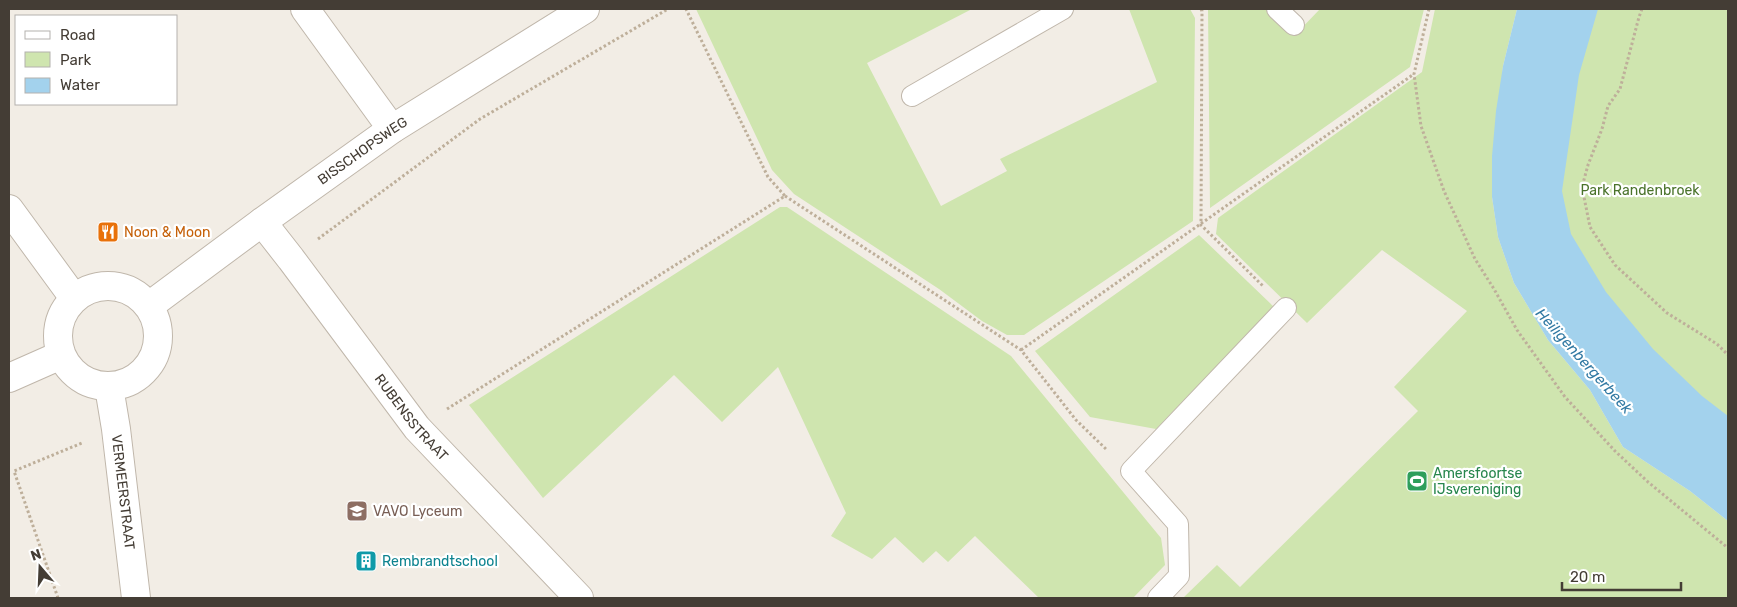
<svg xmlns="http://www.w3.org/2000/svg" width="1737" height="607" font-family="Rubik,sans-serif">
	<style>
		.green { fill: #cfe5af }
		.water { fill: #a3d2ed }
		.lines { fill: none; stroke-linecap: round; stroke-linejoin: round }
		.service-casing { stroke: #c0b7ab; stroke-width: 22 }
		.minor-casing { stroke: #c0b7ab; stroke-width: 30 }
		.tertiary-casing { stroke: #c0b7ab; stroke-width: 30 }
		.path { stroke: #beaf9a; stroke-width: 3; stroke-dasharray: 2.5 2.5; stroke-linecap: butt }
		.service { stroke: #fff; stroke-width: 20 }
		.minor { stroke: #fff; stroke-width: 28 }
		.tertiary { stroke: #fff; stroke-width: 28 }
		.labels { text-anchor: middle; stroke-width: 4.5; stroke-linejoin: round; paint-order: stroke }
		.street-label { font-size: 14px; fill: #443d35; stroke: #fff }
		.park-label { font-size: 14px; fill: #4a732b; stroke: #fff }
		.food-label { font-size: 14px; fill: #c56008; stroke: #fff; text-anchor: start }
		.leisure-label { font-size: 14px; fill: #27864d; stroke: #fff; text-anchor: start }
		.education-label { font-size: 14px; fill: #785e54; stroke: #fff; text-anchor: start }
		.culture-label { font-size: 14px; fill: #0d838f; stroke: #fff; text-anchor: start }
		.water-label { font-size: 15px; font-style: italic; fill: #3179a3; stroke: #fff }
	</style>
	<rect width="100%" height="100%" fill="#f2ede5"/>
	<path class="green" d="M696,9H972L867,63L941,206L1007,171L1000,159L1157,82L1129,9H1190L1195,18L1193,221L1024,335H1007L982,321L939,289L794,194L772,170Z
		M1208,9H1267L1294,36L1320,9H1424L1410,67L1210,208Z
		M1435,9H1517L1503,66L1492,197L1498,237L1514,283L1548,340L1590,390L1623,447L1690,491L1728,521V598H1183L1217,565L1240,587L1418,411L1394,387L1467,311L1382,250L1307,323L1216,234L1218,218L1422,72Z
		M1597,9H1728V436L1558,243L1556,147Z
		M780,207H787L1011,356L1161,538L1165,565L1133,598H1039L975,536L948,562L936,551L923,563L895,537L872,559L831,536L846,513L778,367L722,422L674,375L543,498L469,405Z
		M1199,235L1274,307L1156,429L1090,417L1035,351Z"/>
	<path class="water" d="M1517,9H1598L1579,75L1562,191L1571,234L1606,292L1653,349L1702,396L1728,416V521L1690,491L1623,447L1590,390L1548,340L1514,283L1498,237L1492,197V156L1496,111L1503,66Z"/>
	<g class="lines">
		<g class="service-casing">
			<path id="service" d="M1277,9L1294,25
				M912,96L1063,9
				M1158,598L1179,576L1178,524L1131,471L1286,308"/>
		</g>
		<g class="minor-casing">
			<g id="minor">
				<path d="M305,9L392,129"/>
				<path id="s1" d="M262,222L291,259L417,428L579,598"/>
				<path d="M9,378L61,355"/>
			</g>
		</g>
		<g class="tertiary-casing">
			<g id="tertiary">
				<path d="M9,209L74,298"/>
				<circle cx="108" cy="336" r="50"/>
				<path id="s2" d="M149,306L262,222L392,129L585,9"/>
				<path id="s3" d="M109,387L116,429L136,598"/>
			</g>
		</g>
		<path class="path" d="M1201,9L1202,11L1201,225L1264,287
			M1429,9L1414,74L1421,126L1444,191L1475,259L1494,289L1517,330L1565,397L1615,451L1648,482L1728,548
			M1642,9L1639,17L1620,89L1608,106L1602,129L1588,165L1582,187L1590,227L1615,265L1667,313L1717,344L1728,355
			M785,196L1021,350L1076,420L1107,450
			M318,239L480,119L668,9
			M1021,350L1414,74
			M447,409L785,196L768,177L686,9
			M58,598L14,471L82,443"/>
		<use href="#service" class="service"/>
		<use href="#minor" class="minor"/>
		<use href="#tertiary" class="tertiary"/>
	</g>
	<defs>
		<g id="restaurant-square" transform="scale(1.125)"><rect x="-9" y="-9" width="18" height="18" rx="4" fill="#e8710a" stroke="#fff"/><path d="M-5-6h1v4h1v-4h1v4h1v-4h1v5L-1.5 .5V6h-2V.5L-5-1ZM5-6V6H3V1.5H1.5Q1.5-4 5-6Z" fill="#fff"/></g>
		<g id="stadium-square" transform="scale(1.125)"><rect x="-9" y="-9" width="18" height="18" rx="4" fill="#2e9e5b" stroke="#fff"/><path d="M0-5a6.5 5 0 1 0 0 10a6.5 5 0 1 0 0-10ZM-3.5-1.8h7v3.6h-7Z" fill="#fff"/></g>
		<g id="school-square" transform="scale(1.125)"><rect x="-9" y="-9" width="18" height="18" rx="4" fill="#8d6e63" stroke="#fff"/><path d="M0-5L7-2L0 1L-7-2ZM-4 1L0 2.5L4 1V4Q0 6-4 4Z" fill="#fff"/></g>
		<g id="building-square" transform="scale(1.125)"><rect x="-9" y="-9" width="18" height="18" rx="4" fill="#0f9aa8" stroke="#fff"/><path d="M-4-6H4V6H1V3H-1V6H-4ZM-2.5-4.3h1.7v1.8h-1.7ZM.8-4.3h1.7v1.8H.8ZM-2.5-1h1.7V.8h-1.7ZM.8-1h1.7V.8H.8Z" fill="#fff"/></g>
	</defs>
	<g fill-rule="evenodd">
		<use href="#restaurant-square" x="108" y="232"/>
		<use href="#stadium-square" x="1417" y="481"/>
		<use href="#school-square" x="357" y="511"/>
		<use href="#building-square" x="366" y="561"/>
	</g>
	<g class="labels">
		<g class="street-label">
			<text dy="5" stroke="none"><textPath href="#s2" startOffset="264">BISSCHOPSWEG</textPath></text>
			<text dy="5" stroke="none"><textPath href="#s1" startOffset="246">RUBENSSTRAAT</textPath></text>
			<text dy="5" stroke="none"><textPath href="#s3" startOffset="106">VERMEERSTRAAT</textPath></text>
		</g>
		<g class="park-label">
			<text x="1640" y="195">Park Randenbroek</text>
		</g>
		<g class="food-label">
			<text x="124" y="237">Noon &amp; Moon</text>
		</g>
		<g class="leisure-label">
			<text x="1433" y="478">Amersfoortse<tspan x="1433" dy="16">IJsvereniging</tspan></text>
		</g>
		<g class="education-label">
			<text x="373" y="516">VAVO Lyceum</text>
		</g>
		<g class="culture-label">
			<text x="382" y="566">Rembrandtschool</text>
		</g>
		<g class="water-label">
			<text transform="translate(1584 361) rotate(48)" y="5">Heiligenbergerbeek</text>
		</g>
	</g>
	<rect width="1737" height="607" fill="none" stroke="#443d35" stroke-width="20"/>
	<rect x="15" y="15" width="162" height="90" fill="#ffffff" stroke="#b4b1ae"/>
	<rect x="25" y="31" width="25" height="8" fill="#ffffff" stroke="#b4b1ae"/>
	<text x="60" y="40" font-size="15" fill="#443d35">Road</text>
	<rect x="25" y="52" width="25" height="15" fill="#cfe5af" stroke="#b4b1ae"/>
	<text x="60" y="65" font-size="15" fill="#443d35">Park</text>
	<rect x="25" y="78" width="25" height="15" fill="#a3d2ed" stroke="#b4b1ae"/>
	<text x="60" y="90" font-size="15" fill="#443d35">Water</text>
	<g transform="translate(40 567) rotate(341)" stroke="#ffffff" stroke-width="4" paint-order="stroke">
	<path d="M0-4L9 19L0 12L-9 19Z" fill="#443d35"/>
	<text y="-8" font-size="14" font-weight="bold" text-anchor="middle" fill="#443d35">N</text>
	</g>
	<path d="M1562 582v8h119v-8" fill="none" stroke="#443d35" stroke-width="2.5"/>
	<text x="1570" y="582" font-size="15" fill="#443d35" stroke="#ffffff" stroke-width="4" paint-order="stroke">20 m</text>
</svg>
